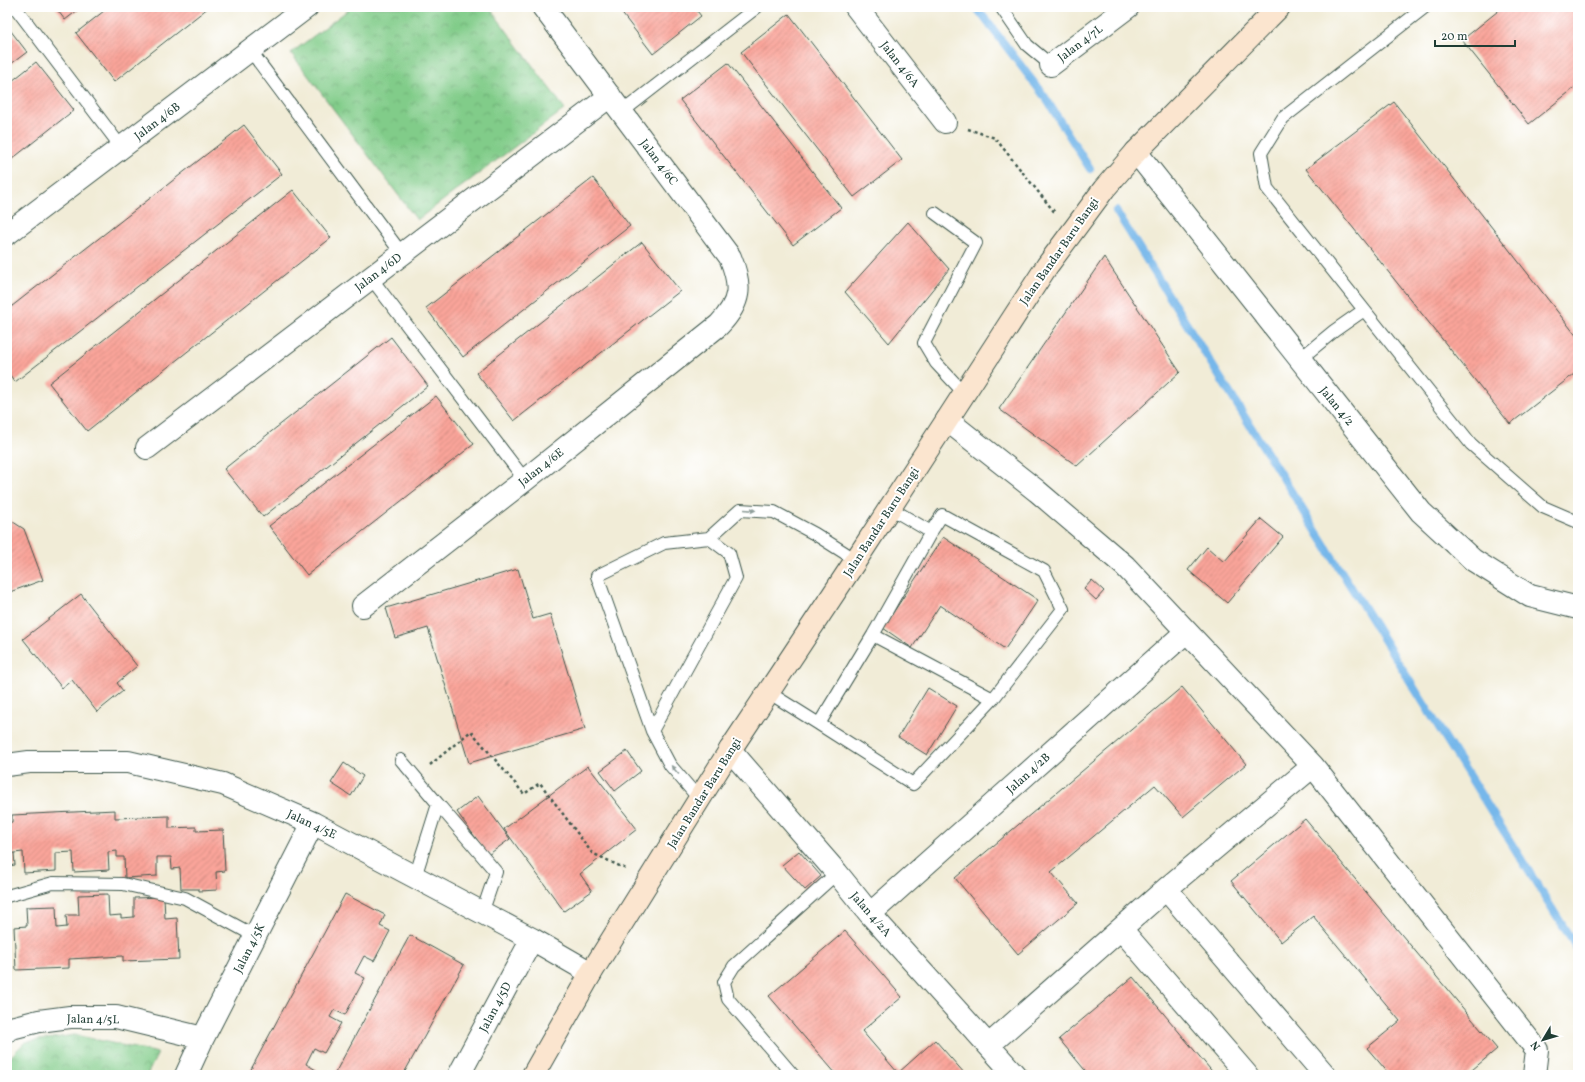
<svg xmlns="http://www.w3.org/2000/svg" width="1585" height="1082" font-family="Vollkorn,serif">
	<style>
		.park { fill: url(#park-crowns); stroke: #50845e }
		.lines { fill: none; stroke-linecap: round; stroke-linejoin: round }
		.stream { stroke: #76b7ea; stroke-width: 8 }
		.building { fill: url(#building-hatch) }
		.lane-casing { stroke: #3e574c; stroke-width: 14 }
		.street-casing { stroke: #3e574c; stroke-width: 24 }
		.secondary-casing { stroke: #3e574c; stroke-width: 24 }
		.path { stroke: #3e574c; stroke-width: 2.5; stroke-dasharray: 3 3; stroke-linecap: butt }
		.lane { stroke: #fff; stroke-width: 12 }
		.street { stroke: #fff; stroke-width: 22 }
		.secondary { stroke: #fbe5cf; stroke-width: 22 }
		.oneway { fill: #8f9e9a }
		.labels { text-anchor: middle; stroke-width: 4; stroke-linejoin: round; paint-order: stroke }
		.street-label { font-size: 12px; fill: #1f3d34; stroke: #fff }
	</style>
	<defs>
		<pattern id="park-crowns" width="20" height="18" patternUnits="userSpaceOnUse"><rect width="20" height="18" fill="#81cc89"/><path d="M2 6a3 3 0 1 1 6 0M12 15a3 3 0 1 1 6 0" fill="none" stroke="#69a771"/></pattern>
		<pattern id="building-hatch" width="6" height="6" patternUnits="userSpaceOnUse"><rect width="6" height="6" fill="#faa49a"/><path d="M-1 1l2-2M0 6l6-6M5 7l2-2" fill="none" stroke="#ca877e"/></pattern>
	</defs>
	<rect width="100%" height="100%" fill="#fff"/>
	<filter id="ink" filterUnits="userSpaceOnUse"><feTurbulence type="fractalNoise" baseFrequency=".025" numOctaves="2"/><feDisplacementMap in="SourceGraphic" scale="8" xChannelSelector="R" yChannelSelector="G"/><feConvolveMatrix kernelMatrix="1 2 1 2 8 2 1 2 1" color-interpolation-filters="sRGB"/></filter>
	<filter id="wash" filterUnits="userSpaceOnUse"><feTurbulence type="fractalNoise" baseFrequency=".012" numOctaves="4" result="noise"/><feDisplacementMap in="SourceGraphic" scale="16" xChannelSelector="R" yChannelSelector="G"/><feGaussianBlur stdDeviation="0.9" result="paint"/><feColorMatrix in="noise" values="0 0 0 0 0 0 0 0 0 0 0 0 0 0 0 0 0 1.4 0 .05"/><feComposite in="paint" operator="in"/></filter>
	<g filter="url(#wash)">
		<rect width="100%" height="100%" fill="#f1ecd7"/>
		<path class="park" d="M352,7H489L565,109L417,220L291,53Z
			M75,1035L158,1053L147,1075H7V1060L25,1042Z"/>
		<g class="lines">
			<path class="stream" d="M976,7L1045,97L1090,169
				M1116,211L1578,950"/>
		</g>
		<g id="blocks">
			<path class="building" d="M55,7H82L65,20Z
				M109,7H209L114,82L76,33Z
				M617,7H694L701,16L653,54Z
				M1503,7H1578V85L1529,124L1462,40Z
				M789,14L902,160L854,197L741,52Z
				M7,26L27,52L7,67Z
				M36,62L74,110L7,163V85Z
				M728,63L841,208L793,245L680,100Z
				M1394,102L1578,338V371L1510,424L1306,169Z
				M244,125L282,174L15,382L7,371V310Z
				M593,178L630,226L463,357L426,308Z
				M293,190L331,238L87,431L49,383Z
				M908,222L949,269L889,343L845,292Z
				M642,242L680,291L514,421L476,373Z
				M1104,257L1180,372L1077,466L999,409Z
				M391,337L428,386L263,517L224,469Z
				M436,396L474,444L307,575L269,526Z
				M7,518L24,529L43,580L7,593Z
				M1261,519L1283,537L1227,603L1188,570L1207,547L1224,562Z
				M943,537L1038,600L1005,649L940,605L912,648L883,628Z
				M518,569L533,619L550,614L585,729L469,763L428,628L395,638L386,608Z
				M1092,580L1104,591L1096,600L1084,589Z
				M81,594L137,666L117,683L123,691L97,712L72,680L62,688L23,639Z
				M1182,687L1246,764L1183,817L1155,785L1051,872L1078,903L1018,954L955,878Z
				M928,688L957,706L927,755L898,737Z
				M627,751L641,771L615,791L600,771Z
				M344,763L363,776L351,796L331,783Z
				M588,766L637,829L580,874L592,891L564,911L504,829Z
				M478,796L510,839L488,855L457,812Z
				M115,810V818L169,816V828L196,827V831L223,830L225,871L216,872L217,890L199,891V889H181L180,868L172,869L171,857H157V876L125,878L124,857H117V851L108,852L109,870L74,872L73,852L56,853V871L24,873L23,852L14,853L15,865L7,866V823L12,822V815Z
				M1305,819L1497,1049L1466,1075H1390L1367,1048L1400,1021L1313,916L1281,942L1231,881Z
				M799,851L821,876L805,890L782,865Z
				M108,894L109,916L121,915V918L134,917V898L164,897L165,919L177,918L179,959L123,961V956L69,959V968L16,970L14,927L27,926L26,907L56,906L57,928L67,927L66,915H79L78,895Z
				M345,894L385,915L380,926L390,931L374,961L364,956L355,973L365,978L345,1015L334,1010L330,1017L341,1023L324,1053L314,1048L306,1064L316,1070L313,1075H248Z
				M845,931L902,997L862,1031L898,1073L935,1040L966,1075H837L769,996Z
				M410,935L464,965L403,1075H334Z
				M1133,977L1215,1075H1142L1141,1074L1139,1075H1089L1059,1039Z"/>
		</g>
	</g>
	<g filter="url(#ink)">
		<use href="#blocks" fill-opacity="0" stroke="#3e574c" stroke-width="1"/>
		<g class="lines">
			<g class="lane-casing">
				<path id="lane" d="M15,7L122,148
					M1001,7L1027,45L1051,65
					M1425,7L1283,118L1261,153L1267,188L1471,444L1543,507L1578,522
					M250,50L402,254
					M622,112L757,7
					M935,213L976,243L924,343L936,363L964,393
					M371,278L525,480
					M1300,359L1334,331L1364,310
					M709,538L740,510L774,512L815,534L856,560
					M873,635L993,699L1063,609L1044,571L942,515L931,532
					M768,692L819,724L873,635L931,532L890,508
					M819,724L913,784L993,699
					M652,731L736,578L729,553L709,538L664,543L597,576L652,731L670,765L700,800
					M401,760L438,804
					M415,877L438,804L496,872L482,913
					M7,896L53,883L123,884L185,898L255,936
					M793,1075L728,999L724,982L734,966L837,873"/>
			</g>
			<g class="street-casing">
				<path id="street" d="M856,7L945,122
					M1051,65L1128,7
					M1136,152L1421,512L1473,560L1530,596L1578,608
					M7,234L307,7
					M947,420L1037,491L1125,566L1313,766
					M147,448L610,96
					M363,606L525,480L719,325C741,302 742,286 730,257L543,7
					M730,750L837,873L870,914L1015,1075
					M7,765L29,762H128L223,784L313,823L532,939L591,973
					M1166,889L1325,1075
					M870,914L1186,632
					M1121,929L1247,1075
					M7,1031L11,1028L39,1021L70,1017H116L203,1038
					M989,1045L1166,889L1313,766L1537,1050L1534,1075
					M186,1075L203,1038L313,823
					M459,1075L532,939"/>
			</g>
			<g class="secondary-casing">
				<path id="secondary" d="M533,1075L591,973L730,750L856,560L1047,266L1104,189L1136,152L1279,7"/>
			</g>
			<path class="path" d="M968,129L995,138L1056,214
				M430,765L471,731L524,794L540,783L592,853L626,869"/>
			<use href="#lane" class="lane"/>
			<use href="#street" class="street"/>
			<use href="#secondary" class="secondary"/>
		</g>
		<defs><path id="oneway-solid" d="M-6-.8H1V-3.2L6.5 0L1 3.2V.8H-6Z"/></defs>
		<g class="oneway">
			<use href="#oneway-solid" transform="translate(750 510) rotate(5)"/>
			<use href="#oneway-solid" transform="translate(675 770) rotate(-131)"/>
		</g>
	</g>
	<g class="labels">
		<g class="street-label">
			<text transform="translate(1080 43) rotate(-37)" y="4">Jalan 4/7L</text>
			<text transform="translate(900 64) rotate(52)" y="4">Jalan 4/6A</text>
			<text transform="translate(157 121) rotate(-37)" y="4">Jalan 4/6B</text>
			<text transform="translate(659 162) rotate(53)" y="4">Jalan 4/6C</text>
			<text transform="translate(1059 251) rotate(-55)" y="4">Jalan Bandar Baru Bangi</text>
			<text transform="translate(378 272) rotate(-37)" y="4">Jalan 4/6D</text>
			<text transform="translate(1337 406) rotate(51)" y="4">Jalan 4/2</text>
			<text transform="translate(541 467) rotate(-38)" y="4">Jalan 4/6E</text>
			<text transform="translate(881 522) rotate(-57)" y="4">Jalan Bandar Baru Bangi</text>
			<text transform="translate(1028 773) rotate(-42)" y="4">Jalan 4/2B</text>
			<text transform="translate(704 793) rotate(-58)" y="4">Jalan Bandar Baru Bangi</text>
			<text transform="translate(312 824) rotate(25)" y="4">Jalan 4/5E</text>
			<text transform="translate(871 914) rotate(49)" y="4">Jalan 4/2A</text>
			<text transform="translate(249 948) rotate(-63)" y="4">Jalan 4/5K</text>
			<text transform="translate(495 1007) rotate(-62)" y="4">Jalan 4/5D</text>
			<text transform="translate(93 1019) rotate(1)" y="4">Jalan 4/5L</text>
		</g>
	</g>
	<rect width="1585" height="1082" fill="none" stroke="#fff" stroke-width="24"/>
	<g transform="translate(1543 1040) rotate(232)" stroke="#ffffff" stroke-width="3" paint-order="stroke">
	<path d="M0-3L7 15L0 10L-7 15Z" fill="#1f3d34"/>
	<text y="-6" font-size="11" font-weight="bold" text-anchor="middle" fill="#1f3d34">N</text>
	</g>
	<path d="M1435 40v6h80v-6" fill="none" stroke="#1f3d34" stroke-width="2"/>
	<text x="1441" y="40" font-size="12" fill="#1f3d34" stroke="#ffffff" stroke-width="3" paint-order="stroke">20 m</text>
</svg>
